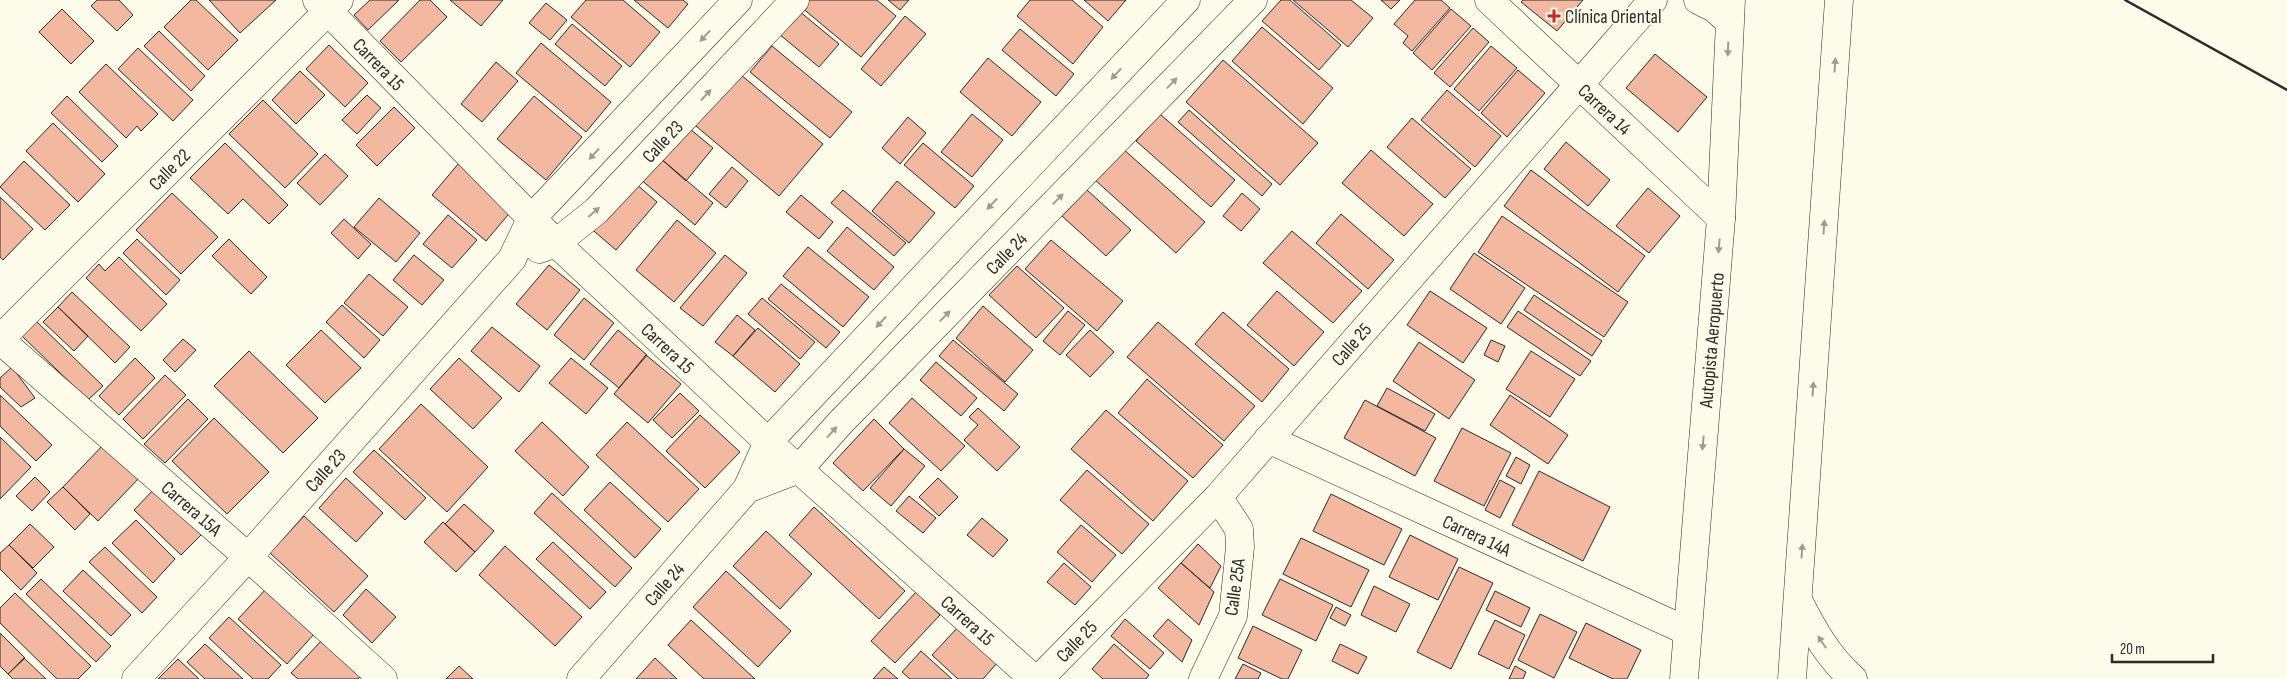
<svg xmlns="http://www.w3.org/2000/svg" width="2287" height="679" font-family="'Sofia Sans Condensed',sans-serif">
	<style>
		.building { fill: #f2b8a0; stroke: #2b2b2b }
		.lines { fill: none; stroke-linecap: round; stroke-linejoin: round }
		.minor-casing { stroke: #2b2b2b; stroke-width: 29 }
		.highway-casing { stroke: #2b2b2b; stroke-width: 29 }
		.minor { stroke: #fdfbea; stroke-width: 28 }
		.highway { stroke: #fdfbea; stroke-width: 28 }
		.wall { stroke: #2b2b2b; stroke-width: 2.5 }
		.oneway { fill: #9e9d94 }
		.poi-dot { fill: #c62828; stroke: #fdfbea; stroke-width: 2 }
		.labels { text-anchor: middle; stroke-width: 4; stroke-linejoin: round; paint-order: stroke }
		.poi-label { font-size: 19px; fill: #2b2b2b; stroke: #fdfbea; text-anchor: start }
		.street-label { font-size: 19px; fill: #2b2b2b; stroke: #fdfbea }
	</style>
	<rect width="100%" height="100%" fill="#fdfbea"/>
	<path class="building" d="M97,0H119L133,15L117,31L91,6Z
		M191,0H196L238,40L208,70L164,27Z
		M209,0H276L240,33Z
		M370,0H399L368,30L354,15Z
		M420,0H430L447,17L401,62L380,41Z
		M450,0H503L481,26Z
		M586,0H623L660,32L630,67L571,17Z
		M634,0H683L688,4L668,28Z
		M806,0H877L896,16L861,57L801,7Z
		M888,0H909L900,10Z
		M1030,0H1072L1103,27L1073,64L1017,16Z
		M1084,0H1126L1108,21Z
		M1281,0H1290L1341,45L1319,70L1262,21Z
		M1293,0H1351L1373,18L1348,47Z
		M1381,0H1400L1391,9Z
		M1415,0H1441L1450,8L1412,51L1403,43L1408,36L1394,24Z
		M1523,0H1583L1557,31L1521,2Z
		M546,3L567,20L550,40L529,23Z
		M62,9L94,41L71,64L39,32Z
		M1451,9L1471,26L1432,70L1413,53Z
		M799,11L839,44L819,67L779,34Z
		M905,16L926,34L881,86L861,69Z
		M572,24L622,66L605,86L555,44Z
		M1262,27L1333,88L1303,124L1232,61Z
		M1473,28L1489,42L1450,87L1434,73Z
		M1020,29L1074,74L1056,96L1002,50Z
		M159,31L205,76L191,91L144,46Z
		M541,43L611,102L586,132L516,73Z
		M329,45L368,83L345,107L306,69Z
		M772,46L852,112L830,138L750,72Z
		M1491,46L1517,68L1479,111L1454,89Z
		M138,48L193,100L173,121L118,69Z
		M1655,54L1707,97L1678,132L1626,88Z
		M988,58L1041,102L1012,136L960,92Z
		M1223,60L1318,143L1280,185L1186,102Z
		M496,62L518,81L482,122L461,104Z
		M106,64L158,114L141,131L137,126L126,138L79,92Z
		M734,69L823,144L779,196L690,121Z
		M1518,70L1545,93L1507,137L1481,113Z
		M300,71L325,95L296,124L272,100Z
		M1447,90L1501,136L1475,167L1421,120Z
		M367,95L381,108L357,134L342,120Z
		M67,96L118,146L102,162L51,113Z
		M534,96L582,137L546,180L497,139Z
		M263,100L318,154L285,188L229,134Z
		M394,107L415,128L377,166L356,145Z
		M1189,110L1272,184L1262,196L1178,122Z
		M972,114L1003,140L972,177L941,152Z
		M1160,114L1235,180L1211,207L1136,141Z
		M908,117L926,133L900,164L882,148Z
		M1412,118L1471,169L1445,198L1387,147Z
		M53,123L105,174L78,202L26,151Z
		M684,124L713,148L686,181L659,157Z
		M1566,142L1610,180L1588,206L1544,169Z
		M225,143L288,205L269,224L243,199L228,214L190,178Z
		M923,143L974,186L955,208L904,165Z
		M1122,148L1205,222L1176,253L1094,179Z
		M1371,150L1433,204L1404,236L1342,183Z
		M325,154L348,176L320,205L297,183Z
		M659,157L713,203L695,225L640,179Z
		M24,161L70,205L45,230L0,187Z
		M459,163L513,209L486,241L432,195Z
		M732,167L748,181L726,208L709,194Z
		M1531,170L1645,256L1618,292L1504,206Z
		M629,178L657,202L616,250L588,226Z
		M897,181L935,213L909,243L872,211Z
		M1648,188L1680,216L1649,253L1616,226Z
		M843,190L906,243L894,256L831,203Z
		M1087,190L1131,230L1106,256L1062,216Z
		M172,193L218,237L181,274L136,230Z
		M1242,193L1260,209L1241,231L1223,216Z
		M801,195L833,222L819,239L786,212Z
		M0,197L33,229L3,260L0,257Z
		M379,198L420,233L396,262L354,227Z
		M1341,214L1394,260L1368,289L1316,243Z
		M448,215L477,240L452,268L423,244Z
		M1502,216L1628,302L1604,337L1478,252Z
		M344,219L371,244L358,259L331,233Z
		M677,220L716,253L674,302L636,270Z
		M847,227L894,267L874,290L827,251Z
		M1292,231L1362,291L1333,323L1263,263Z
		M137,239L180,280L166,295L123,253Z
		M229,239L267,277L251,294L212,256Z
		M1051,240L1123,301L1097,331L1025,269Z
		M808,247L869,297L843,327L783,276Z
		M1474,253L1525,288L1501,324L1450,289Z
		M414,255L444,280L422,305L393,280Z
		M725,255L747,273L703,326L680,308Z
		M119,257L167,304L141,331L86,278L99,264L105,271Z
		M549,265L580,290L547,330L516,304Z
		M1017,266L1064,308L1036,338L989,295Z
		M369,274L408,307L383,336L344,303Z
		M781,284L840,332L826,348L768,299Z
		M1277,291L1324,332L1294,366L1247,325Z
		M1430,291L1487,328L1463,363L1407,325Z
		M72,292L130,347L115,363L58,307Z
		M1534,295L1602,341L1592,356L1524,310Z
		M584,298L614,323L584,360L554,335Z
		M762,298L815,342L800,359L748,314Z
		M342,305L380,340L364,358L326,322Z
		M983,306L1033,350L1005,382L956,338Z
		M58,307L88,336L74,351L43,322Z
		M1068,311L1085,325L1060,355L1043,341Z
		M1518,311L1591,361L1580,376L1507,327Z
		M1223,312L1289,369L1262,402L1195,344Z
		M737,315L755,330L733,356L715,342Z
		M36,321L103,386L88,400L22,336Z
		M1158,322L1255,406L1224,441L1127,357Z
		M492,327L540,366L519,392L471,351Z
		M758,328L800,364L775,392L733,356Z
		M321,330L361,368L325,403L286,365Z
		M618,330L647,355L619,388L590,364Z
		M1090,330L1114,352L1090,377L1066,355Z
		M183,339L196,350L175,372L163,360Z
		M953,340L1018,394L1004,411L939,356Z
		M1491,340L1505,346L1498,362L1484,355Z
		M1419,342L1475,380L1449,419L1393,381Z
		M249,351L318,418L283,453L214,386Z
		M1531,351L1575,379L1550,417L1506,389Z
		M646,355L681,384L648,423L614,394Z
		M135,358L155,378L119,415L99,396Z
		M459,358L502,398L473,429L430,389Z
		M571,358L608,388L586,414L549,383Z
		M936,362L977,398L961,416L920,380Z
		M12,367L35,398L21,407L0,387V378Z
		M165,375L186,395L143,439L123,419Z
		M1147,379L1223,445L1193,478L1118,413Z
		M1387,388L1435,414L1425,431L1377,406Z
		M680,393L699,411L672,438L653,420Z
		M0,395L52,445L36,461L0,426Z
		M1510,395L1568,435L1548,464L1490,425Z
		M912,398L965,446L941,471L889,423Z
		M188,399L208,419L165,463L144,444Z
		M1365,400L1436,438L1415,476L1344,438Z
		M421,404L488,467L447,512L379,449Z
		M978,408L1020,447L997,471L964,440L978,425L969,417Z
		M1106,410L1188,481L1153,521L1071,449Z
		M700,415L740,452L705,488L666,451Z
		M214,418L269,472L227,514L172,461Z
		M874,419L904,449L863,491L833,463Z
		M542,422L589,467L563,496L515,451Z
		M627,422L699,489L668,522L596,455Z
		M1462,428L1511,453L1484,506L1434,481Z
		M0,437L31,467L0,499Z
		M105,443L140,477L98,521L63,487Z
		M904,449L925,466L891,506L870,488Z
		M374,450L426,498L405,520L353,472Z
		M1516,457L1530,465L1521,484L1506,476Z
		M1087,470L1149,524L1122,554L1060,500Z
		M1539,471L1610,507L1583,561L1512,525Z
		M35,477L50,492L32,511L16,496Z
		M346,478L383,513L356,542L319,508Z
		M938,478L958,497L939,516L919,497Z
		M1500,480L1515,488L1500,518L1485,510Z
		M610,482L661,529L635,558L584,510Z
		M157,486L204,532L181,555L134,510Z
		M63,487L90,514L75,530L47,502Z
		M552,493L632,568L615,587L534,513Z
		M1331,494L1402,529L1384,565L1313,531Z
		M909,496L936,518L923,533L896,511Z
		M464,504L494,531L475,552L445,524Z
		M814,507L905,591L879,619L789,535Z
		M304,516L368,576L334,612L270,553Z
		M982,518L1008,540L993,557L967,535Z
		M136,520L175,559L153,583L112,543Z
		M443,522L475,552L456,572L424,542Z
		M30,524L54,547L33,568L9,545Z
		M1081,525L1116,555L1092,582L1057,552Z
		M766,531L812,574L780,609L733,566Z
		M1410,535L1458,559L1438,600L1389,577Z
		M1301,538L1369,570L1351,607L1283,574Z
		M553,542L606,592L590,609L536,559Z
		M1198,544L1221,566L1210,588L1181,563Z
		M9,545L37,573L21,590L0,569V553Z
		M505,546L582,617L555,646L479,575Z
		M105,547L157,597L142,613L89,562Z
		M1064,563L1091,587L1075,605L1047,582Z
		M1181,563L1214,592L1199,625L1158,588Z
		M1459,567L1493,583L1451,669L1417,652Z
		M83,570L131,615L111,636L63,591Z
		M726,571L791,631L758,667L693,607Z
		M41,579L111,646L96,662L26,594Z
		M1280,579L1333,605L1316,641L1262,615Z
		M1374,586L1410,604L1396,632L1361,615Z
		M267,588L315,633L287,664L238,619Z
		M366,589L396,617L372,643L343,615Z
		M1495,591L1530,608L1521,627L1486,610Z
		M916,592L940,615L895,663L871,641Z
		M15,593L91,666L78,679H57L0,623V608Z
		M1336,607L1351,615L1345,626L1330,618Z
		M1540,614L1577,632L1554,678L1518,660Z
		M229,617L281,665L268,679H253L209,638Z
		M1125,619L1164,653L1150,669L1111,636Z
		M1168,619L1192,640L1182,662L1153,636Z
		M691,620L755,679H704L668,645Z
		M1495,620L1525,635L1509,669L1478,654Z
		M1586,623L1641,650L1627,679H1613L1569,658Z
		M959,626L998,662L983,679H958L932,655Z
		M1253,626L1302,650L1288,679H1282L1238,658Z
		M0,633L25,658L8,674L0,666Z
		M323,639L361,675L358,679H298L291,673Z
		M205,644L243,679H205L187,662Z
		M1114,644L1149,675L1146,679H1103L1092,669Z
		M1340,644L1367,657L1358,674L1332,661Z
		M921,651L952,679H910L902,672Z
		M24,658L46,679H13L8,674Z
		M655,658L677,679H636Z
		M178,659L199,679H158Z
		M1243,664L1261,673L1258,679H1235Z
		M459,666L473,679H446Z
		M1515,666L1526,672L1523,679H1509Z
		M884,667L898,679H873Z"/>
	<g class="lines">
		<g class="minor-casing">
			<path id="minor" d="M317,0L556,243L768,442L1034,679
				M1489,0L1721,218
				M1698,0L1714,8L1729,21
				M539,249L556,243L596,211L795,0
				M0,339L339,0
				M0,340L248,557L383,679
				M1268,439L1687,631
				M747,489L799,469L840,423L1253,0
				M1798,600C1812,628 1828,657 1853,679
				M136,679L248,557L512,259L531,219L738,0
				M581,679L747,489L768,442L1186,0
				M1039,679L1218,497L1653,0
				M1203,679L1233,616L1240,547L1239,529L1218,497"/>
		</g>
		<g class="highway-casing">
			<path id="highway" d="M1684,679L1721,218L1731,0
				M1792,679L1839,0"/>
		</g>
		<use href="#minor" class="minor"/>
		<use href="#highway" class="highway"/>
		<path class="wall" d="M2125,0L2287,90"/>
	</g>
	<defs><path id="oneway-solid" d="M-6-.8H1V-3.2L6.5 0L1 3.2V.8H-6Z" transform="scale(1.25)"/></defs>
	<g class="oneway">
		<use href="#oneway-solid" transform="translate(705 36) rotate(133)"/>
		<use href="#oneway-solid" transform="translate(1728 49) rotate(92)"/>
		<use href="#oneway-solid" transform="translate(1835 65) rotate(-86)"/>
		<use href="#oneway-solid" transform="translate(1116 74) rotate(133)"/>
		<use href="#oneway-solid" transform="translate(1172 83) rotate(-46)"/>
		<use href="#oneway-solid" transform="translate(706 95) rotate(-47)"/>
		<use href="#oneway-solid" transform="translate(594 154) rotate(133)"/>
		<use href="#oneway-solid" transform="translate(1058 199) rotate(-46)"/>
		<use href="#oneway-solid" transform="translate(992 204) rotate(133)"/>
		<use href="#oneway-solid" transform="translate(594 212) rotate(-41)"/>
		<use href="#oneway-solid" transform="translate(1824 227) rotate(-86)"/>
		<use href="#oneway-solid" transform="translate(1719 246) rotate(95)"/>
		<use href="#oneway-solid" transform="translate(945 316) rotate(-46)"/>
		<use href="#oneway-solid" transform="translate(881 322) rotate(133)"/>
		<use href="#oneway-solid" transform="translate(1813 389) rotate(-86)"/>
		<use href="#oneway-solid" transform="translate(832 432) rotate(-48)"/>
		<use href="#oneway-solid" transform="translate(1703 443) rotate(95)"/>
		<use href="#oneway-solid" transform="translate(1802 551) rotate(-86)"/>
		<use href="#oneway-solid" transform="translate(1822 642) rotate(-123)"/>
	</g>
	<path class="poi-dot" d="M1551.5 8.5h5v5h5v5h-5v5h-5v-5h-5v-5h5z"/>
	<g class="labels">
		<g class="poi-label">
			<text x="1565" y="23">Clínica Oriental</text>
		</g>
		<g class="street-label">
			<text transform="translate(379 64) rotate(46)" y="7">Carrera 15</text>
			<text transform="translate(1605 109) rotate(43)" y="7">Carrera 14</text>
			<text transform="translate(662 141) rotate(-47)" y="7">Calle 23</text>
			<text transform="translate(169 169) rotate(-45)" y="7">Calle 22</text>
			<text transform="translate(1006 253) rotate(-46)" y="7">Calle 24</text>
			<text transform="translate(1711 340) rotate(-85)" y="7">Autopista Aeropuerto</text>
			<text transform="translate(1351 344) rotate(-49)" y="7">Calle 25</text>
			<text transform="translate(668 348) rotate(43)" y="7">Carrera 15</text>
			<text transform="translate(325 470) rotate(-48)" y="7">Calle 23</text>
			<text transform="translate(192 508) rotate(41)" y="7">Carrera 15A</text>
			<text transform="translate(1477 535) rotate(25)" y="7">Carrera 14A</text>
			<text transform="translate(664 584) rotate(-49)" y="7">Calle 24</text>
			<text transform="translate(1234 587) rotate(-82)" y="7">Calle 25A</text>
			<text transform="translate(968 620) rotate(42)" y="7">Carrera 15</text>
			<text transform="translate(1076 641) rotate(-46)" y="7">Calle 25</text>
		</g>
	</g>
	<path d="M2112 654v8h101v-8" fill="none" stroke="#2b2b2b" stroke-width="2.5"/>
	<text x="2120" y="654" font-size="15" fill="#2b2b2b" stroke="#fdfbea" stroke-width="4" paint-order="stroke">20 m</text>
</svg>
